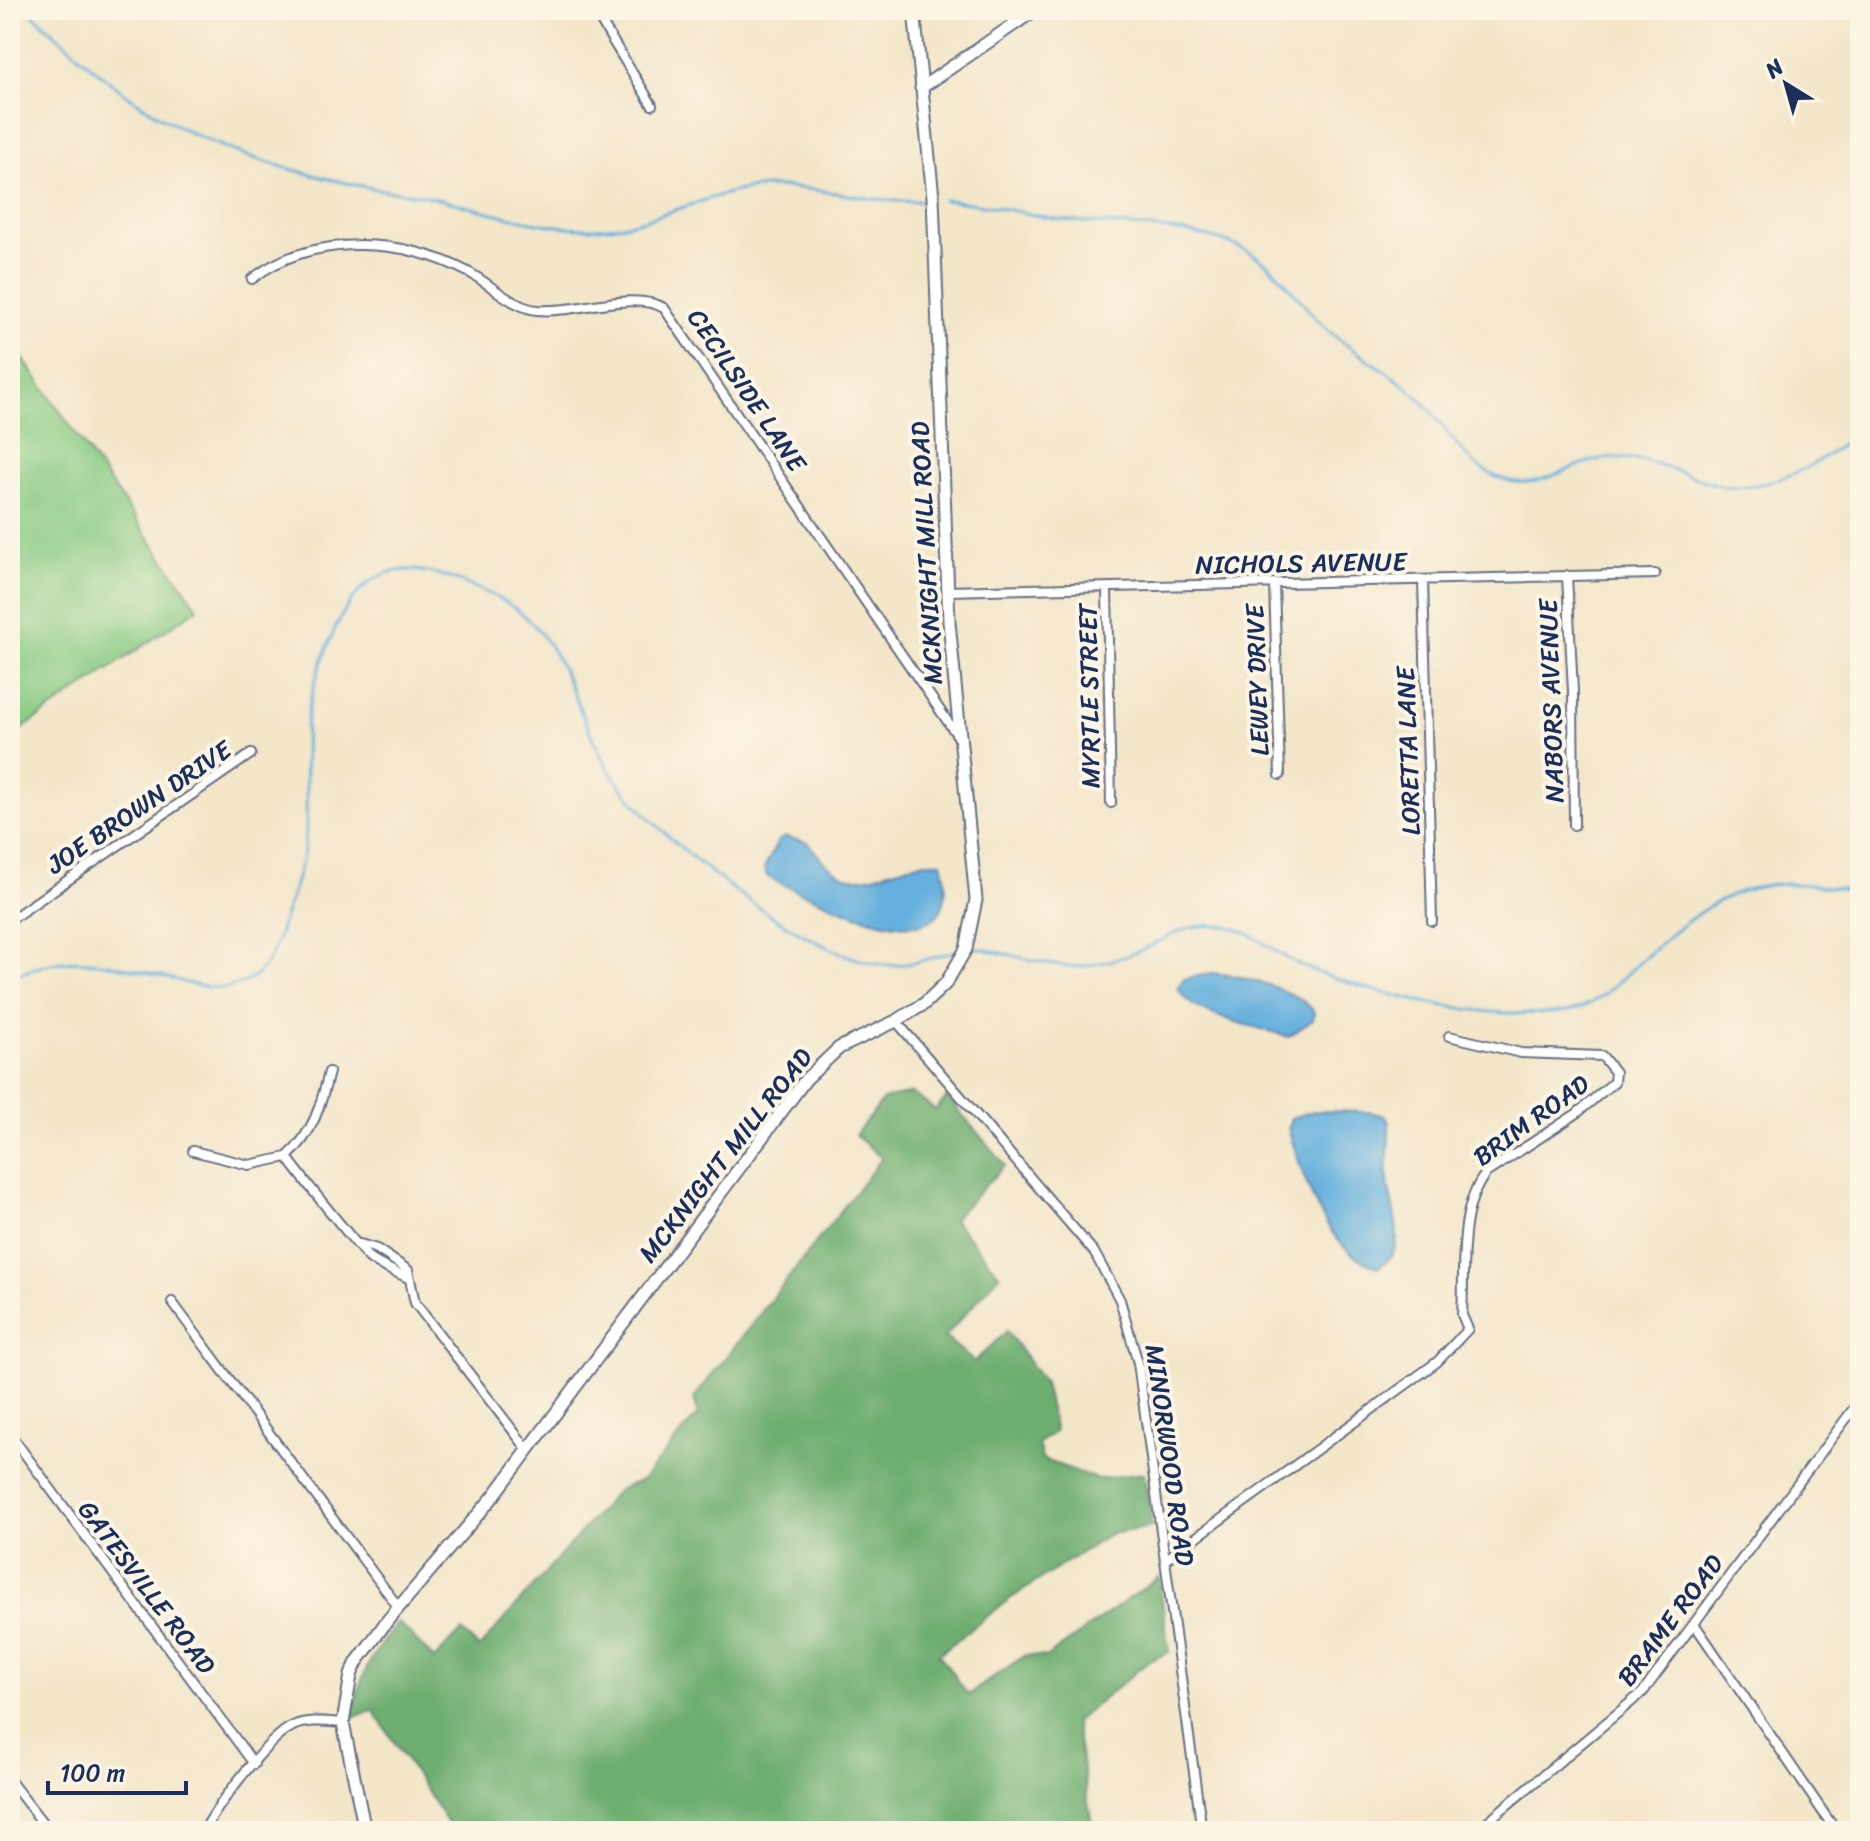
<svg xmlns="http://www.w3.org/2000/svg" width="1870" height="1841" font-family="Sriracha,sans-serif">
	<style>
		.green { fill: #88ca83; stroke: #527c70; stroke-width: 2 }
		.forest { fill: #6eae71; stroke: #446e68; stroke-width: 2 }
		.water { fill: #65b0dd; stroke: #40709e; stroke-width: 2 }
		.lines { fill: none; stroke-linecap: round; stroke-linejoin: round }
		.stream { stroke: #65b0dd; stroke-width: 3 }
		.minor-casing { stroke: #676f83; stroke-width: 12 }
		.tertiary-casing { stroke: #676f83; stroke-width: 15 }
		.minor { stroke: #fff; stroke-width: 8 }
		.tertiary { stroke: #fff; stroke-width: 11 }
		.labels { text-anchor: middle; stroke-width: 8; stroke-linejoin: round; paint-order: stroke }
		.street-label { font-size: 26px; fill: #1b2f5e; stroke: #fcf5e5 }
	</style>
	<rect width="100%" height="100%" fill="#fcf5e5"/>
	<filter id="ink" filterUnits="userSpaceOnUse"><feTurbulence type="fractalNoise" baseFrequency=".0125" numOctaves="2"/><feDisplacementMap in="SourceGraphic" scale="16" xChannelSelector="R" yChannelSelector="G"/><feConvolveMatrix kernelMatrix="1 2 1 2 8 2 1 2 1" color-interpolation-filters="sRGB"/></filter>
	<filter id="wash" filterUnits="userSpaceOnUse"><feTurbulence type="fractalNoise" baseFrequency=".006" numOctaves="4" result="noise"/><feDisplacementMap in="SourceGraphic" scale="32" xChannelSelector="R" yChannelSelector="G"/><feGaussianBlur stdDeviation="1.8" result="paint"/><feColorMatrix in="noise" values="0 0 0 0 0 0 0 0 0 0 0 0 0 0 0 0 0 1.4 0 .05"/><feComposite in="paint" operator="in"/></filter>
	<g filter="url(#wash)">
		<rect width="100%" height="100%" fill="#f3e6c9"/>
		<path class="green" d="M10,340L198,608L10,737Z"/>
		<path class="forest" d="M912,1093L935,1110L947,1097L1005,1165L953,1219L1000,1275L945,1337L974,1362L1007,1331L1044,1383L1055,1432L1038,1443L1042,1459L1097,1479L1144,1473L1152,1527L1110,1534L1007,1601L939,1654L968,1695L1025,1655L1047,1657L1159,1577L1169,1652L1149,1661L1075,1722L1093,1831H453L373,1710L352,1718C357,1679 373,1652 398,1622L434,1659L462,1631L479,1648L618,1490L642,1480L698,1414L694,1398L882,1158L855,1135L884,1099Z"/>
		<path class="water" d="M786,837L809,843C856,911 882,858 942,862C965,957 872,923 824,902C804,893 786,888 767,876L764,869L778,841Z
			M1213,973C1239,975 1300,990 1314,1012L1313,1020L1288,1037C1258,1025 1190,1018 1178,988L1184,979Z
			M1313,1111L1369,1112L1385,1116L1389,1122C1390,1142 1386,1161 1388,1180C1390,1210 1412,1246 1379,1267C1326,1256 1301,1172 1288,1127L1291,1118Z"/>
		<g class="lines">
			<path class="stream" d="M28,10C64,41 99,77 139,103C207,149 291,172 371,188C388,192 407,192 425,196C481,208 538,230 597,228C656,226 707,190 766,187C819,185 870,204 922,201
				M943,200C982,202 1018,213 1057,219C1116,228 1192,223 1247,251C1282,268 1301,307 1329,331C1356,355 1391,371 1417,396C1446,423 1462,466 1502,479C1539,492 1566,465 1601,459C1616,457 1634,458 1649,462C1670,467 1691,477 1712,483C1763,498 1824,463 1860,429
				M977,948C1002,952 1062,970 1084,966C1104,963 1124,958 1142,950C1173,935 1186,923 1221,926C1252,928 1274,954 1302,966C1375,996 1484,1020 1563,1012C1591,1009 1610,990 1629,972C1712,896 1745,868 1860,893
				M10,978C34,967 60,959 87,962C110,964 135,969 158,975C190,983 224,999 255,976C272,962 278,938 284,918C291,894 303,868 305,842C309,803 303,764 306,726C309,697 318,670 329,643C366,549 417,560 496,597C564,629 572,709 608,768C647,833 809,960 886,965C909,967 936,956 957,951"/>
		</g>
	</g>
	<g filter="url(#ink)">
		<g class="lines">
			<g class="minor-casing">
				<path id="minor" d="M594,10L652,105
					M252,279C311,233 403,237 468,272C490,283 511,307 537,310C574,314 633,290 664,308L959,738
					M1567,576L1573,691L1574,825
					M1423,580L1432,921
					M1274,584L1280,775
					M1107,588L1111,803
					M948,591L1655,574
					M10,920L251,754
					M896,1021L1094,1252L1120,1300L1138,1363L1202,1831
					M193,1151L249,1165L287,1157C312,1191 339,1223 366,1255C375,1265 397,1272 410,1279
					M287,1157C313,1134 321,1105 329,1072
					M360,1244L377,1249L408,1270L415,1303L528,1450
					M172,1302L399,1608
					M10,1434L254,1764
					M1165,1560L1437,1362L1468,1329L1462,1315C1465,1270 1457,1210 1486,1173L1576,1114L1614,1082L1615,1072L1602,1056L1521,1053L1449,1036
					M1695,1625L1836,1831
					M10,1781L49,1831
					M204,1831C218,1805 267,1738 293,1726C307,1719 328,1722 343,1723
					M1476,1831L1643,1692L1860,1400"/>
			</g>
			<g class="tertiary-casing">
				<path id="tertiary" d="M921,88L1035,10
					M365,1831L343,1723L351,1675L357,1662L387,1621L493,1497L806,1079L839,1048L896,1021L924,1004L946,983L966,949L976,900L949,622L933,197L914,10"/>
			</g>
			<use href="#minor" class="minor"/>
			<use href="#tertiary" class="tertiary"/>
		</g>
	</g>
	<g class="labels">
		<g class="street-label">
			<text transform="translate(747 390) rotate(56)" y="9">CECILSIDE LANE</text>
			<text transform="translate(926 553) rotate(-93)" y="9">MCKNIGHT MILL ROAD</text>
			<text transform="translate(1301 563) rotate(-1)" y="9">NICHOLS AVENUE</text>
			<text transform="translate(1257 680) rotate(-92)" y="9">LEWEY DRIVE</text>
			<text transform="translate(1089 696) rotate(-91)" y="9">MYRTLE STREET</text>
			<text transform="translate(1551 701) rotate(-92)" y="9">NABORS AVENUE</text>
			<text transform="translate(1408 751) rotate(-92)" y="9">LORETTA LANE</text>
			<text transform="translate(139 807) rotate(-34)" y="9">JOE BROWN DRIVE</text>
			<text transform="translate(1531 1120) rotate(-36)" y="9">BRIM ROAD</text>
			<text transform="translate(725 1155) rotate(-52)" y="9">MCKNIGHT MILL ROAD</text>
			<text transform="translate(1170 1455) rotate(82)" y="9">MINORWOOD ROAD</text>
			<text transform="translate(147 1587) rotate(53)" y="9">GATESVILLE ROAD</text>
			<text transform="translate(1670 1620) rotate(-53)" y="9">BRAME ROAD</text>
		</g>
	</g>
	<rect width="1870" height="1841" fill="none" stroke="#fcf5e5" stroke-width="40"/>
	<g transform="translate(1786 84) rotate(323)" stroke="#fcf5e5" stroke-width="6" paint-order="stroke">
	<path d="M0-6L14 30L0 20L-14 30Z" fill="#1b2f5e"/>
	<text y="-12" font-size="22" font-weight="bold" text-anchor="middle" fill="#1b2f5e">N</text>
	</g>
	<path d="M48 1781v12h138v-12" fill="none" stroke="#1b2f5e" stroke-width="4"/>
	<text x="60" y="1781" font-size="24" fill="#1b2f5e" stroke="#fcf5e5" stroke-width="6" paint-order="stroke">100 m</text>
</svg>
